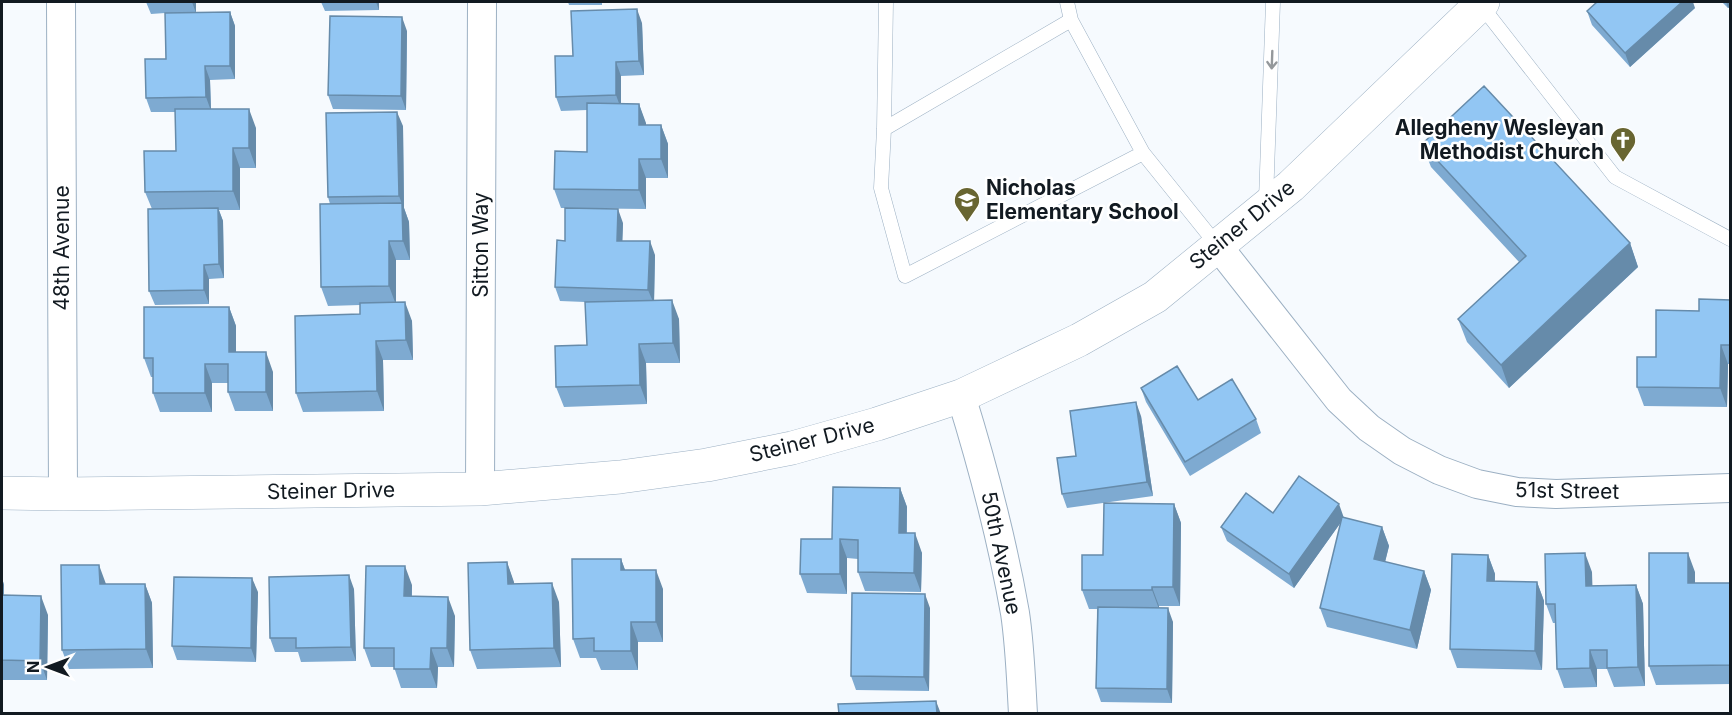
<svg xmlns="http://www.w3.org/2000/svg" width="1732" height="715" font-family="Inter,sans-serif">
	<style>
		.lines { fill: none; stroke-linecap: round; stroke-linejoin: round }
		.service-casing { stroke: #9cb0c3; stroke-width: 15 }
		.minor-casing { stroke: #9cb0c3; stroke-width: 30 }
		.tertiary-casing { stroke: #9cb0c3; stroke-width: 34 }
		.service { stroke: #fff; stroke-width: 14 }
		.minor { stroke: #fff; stroke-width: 28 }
		.tertiary { stroke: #fff; stroke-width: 33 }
		.wall { fill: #7eaad1 }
		.shaded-wall { fill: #668baa }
		.building { fill: #92c6f3; stroke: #668baa; stroke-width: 1.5 }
		.oneway { stroke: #94989b }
		.labels { text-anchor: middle; stroke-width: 5; stroke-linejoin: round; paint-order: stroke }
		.poi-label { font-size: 21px; font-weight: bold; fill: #121a21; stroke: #fff; text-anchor: end }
		.street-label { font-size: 21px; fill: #121a21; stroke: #fff }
	</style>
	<rect width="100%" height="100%" fill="#f6fafe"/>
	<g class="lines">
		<g class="service-casing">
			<path id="service" d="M886,2L884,129L881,188L905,276L1143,153
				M1067,2L1071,20L1143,153L1217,245
				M1480,4L1615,177L1730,239
				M884,129L1071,20
				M1266,200L1273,2"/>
		</g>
		<g class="minor-casing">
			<path id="minor" d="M61,2L63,494
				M1217,245L1339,400L1369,428L1402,451L1439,470L1477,484L1517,492L1556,494L1730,488
				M961,396C983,467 1002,539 1015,613C1020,646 1021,680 1023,714
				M480,489L482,2"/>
		</g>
		<g class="tertiary-casing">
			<path id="tertiary" d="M2,493L63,494L480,489L620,477L707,465L792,448L877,424L961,396L1079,340L1155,297L1291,186L1483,2"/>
		</g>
		<use href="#service" class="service"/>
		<use href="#minor" class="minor"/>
		<use href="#tertiary" class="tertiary"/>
	</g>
	<path class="wall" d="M146,2H196V13L230,12L235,26V79L210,80L211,109L256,128V168H240V210H219L223,221L224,278L209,279V304L155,305L149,291L152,209L145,192L176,151L175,112H151L146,98L166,59L165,13L151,14Z
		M321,2H379V10L325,11Z
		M568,2H602V5H569Z
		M1722,2H1731V6L1728,8Z
		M1695,8L1630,67L1592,25L1587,11Z
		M642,23L644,75L621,76V104H639L646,125H661L668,144V178H646V209L561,208L554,189L587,152V110L561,111L556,97L573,56Z
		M407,31L406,110L333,109L328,95Z
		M403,126L404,208L409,222L410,260H396V302L412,321L413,360H383L384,411L303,412L296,393L360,314V305L328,306L321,287L330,204L328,197Z
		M1422,144L1630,243L1638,267L1509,388L1467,342L1458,319L1519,262L1431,167Z
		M623,223L622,241L655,255L654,300L679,319L680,363H646L647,404L564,407L556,387L587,345L585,302L560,301L555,287L565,241Z
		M1731,300V364H1728L1727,407L1644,406L1637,387L1699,311Z
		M229,307L236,326V352L273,372V411H235L228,392V383H212V412H160L153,393V377H151L144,358Z
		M1141,388L1198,400L1256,419L1261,433L1190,476L1146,402Z
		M1141,416L1153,496L1067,508L1062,494Z
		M900,488L907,507V533L922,553L921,592L865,591L858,572V559L847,558V594L807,593L800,574L832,539Z
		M1174,504L1181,523L1180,606H1159V608L1173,622L1172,703L1101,702L1096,688L1097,609H1089L1082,590L1103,555Z
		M1273,513L1344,518L1382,527L1389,546L1385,562L1424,571L1431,590L1417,649L1327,627L1320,608L1341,522L1294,588L1227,541L1221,527Z
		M1488,555L1495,574V581L1537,582L1544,601L1542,670L1457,668L1450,649Z
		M621,559L625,570L663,589V642H638V670H601L596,658H580L573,639Z
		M507,562L514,584L559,602L561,667L477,669L470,650Z
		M1592,572V586L1636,585L1643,604L1645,686L1614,687L1607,669H1597V687L1564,688L1557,669L1556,623H1553L1546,604Z
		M1695,572V583H1731V684L1656,685L1649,666Z
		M2,578L4,585V595L48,615L47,680H2Z
		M106,584H145L152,603L153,668L69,669L62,650Z
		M412,585V596L455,616L454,667H438L437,688H401L394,667H371L364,648Z
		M354,589L356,661L301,662L298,652H275L270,638Z
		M258,592L256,662L177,660L172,646Z
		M930,608L929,691L856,690L851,676Z"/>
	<path class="shaded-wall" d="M192,2H196V13Z
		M376,2H379V10Z
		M1682,2H1693L1695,8L1630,67L1625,53Z
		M1726,2H1731V6L1728,8Z
		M637,9L642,23L644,75L639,61Z
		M230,12L235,26V79L230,66Z
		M402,17L407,31L406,110L401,96Z
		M616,62L621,76V109L616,95Z
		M205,66L210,80L211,111L206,97Z
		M639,104L646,123V144L639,125Z
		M249,109L256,128V168L249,148Z
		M397,112L403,126L404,208L409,222L410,260L403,241L402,204L399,196Z
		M661,125L668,144V178L661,159Z
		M233,148L240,168V210L233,191Z
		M639,159L646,178V209L639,190Z
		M218,208L223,221L224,278L219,264Z
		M618,209L623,223L622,255L617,241Z
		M389,241L396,260V305L389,286Z
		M650,241L655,255L654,304L648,290Z
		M1630,243L1638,267L1509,388L1501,365Z
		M204,265L209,279V304L204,290Z
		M672,300L679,319L680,363L673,343Z
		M405,302L412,321L413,360L406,340Z
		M229,307L236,326V372L229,352Z
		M376,341L383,360L384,411L377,391Z
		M639,344L646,363L647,404L640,385Z
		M1721,345L1728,364L1727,407L1720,388Z
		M266,352L273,372V411L266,392Z
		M205,364L212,383V412L205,393Z
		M1136,402L1141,416L1153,496L1147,482Z
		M900,488L907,507L906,552L899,533Z
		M1174,504L1181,523L1180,606L1173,587Z
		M1339,504L1344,518L1294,588L1289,574Z
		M1382,527L1389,546L1381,578L1374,559Z
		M915,533L922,553L921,592L914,573Z
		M840,539L847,558V594L840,574Z
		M1585,553L1592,572L1593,605L1586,586Z
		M1688,553L1695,572V602L1688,583Z
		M1488,555L1495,574L1494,600L1487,581Z
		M621,559L628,578L621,570Z
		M507,562L514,582L515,603L508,584Z
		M99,565L106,584H100Z
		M405,566L412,585L411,616L404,596Z
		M656,570L663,589V642L656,622Z
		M1424,571L1431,590L1417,649L1410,630Z
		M349,575L354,589L356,661L351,647Z
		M2,578L4,585L3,615L2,609Z
		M252,578L258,592L256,662L251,648Z
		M1537,582L1544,601L1542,670L1535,651Z
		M552,583L559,602L561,667L554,648Z
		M145,584L152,603L153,668L146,649Z
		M1636,585L1643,604L1645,686L1638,667Z
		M1152,587L1159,606V609L1152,590Z
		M925,594L930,608L929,691L924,677Z
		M41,596L48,615L47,680L40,661Z
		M448,597L455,616L454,667L447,648Z
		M1168,608L1173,622L1172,703L1167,689Z
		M631,622L638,642V670L631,651Z
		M431,648L438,667L437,688L430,669Z
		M1590,650L1597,669V687L1590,668Z
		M936,701L941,714H937Z"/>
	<path class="building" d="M1597,2H1682L1625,53L1587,11Z
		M637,9L639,61L616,62V95L556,97L555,56H573L571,11Z
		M230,12V66H205L206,97L146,98L145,59H166L165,13Z
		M330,16L402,17L401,96L328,95Z
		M1484,86L1630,243L1501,365L1458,319L1526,256L1422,144Z
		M587,103L639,104V125H661V159H639V190L554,189L555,151L587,152Z
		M175,109H249V148H233V191L145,192L144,151H176Z
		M397,112L399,196L328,197L326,113Z
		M402,203L403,241H389V286L321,287L320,204Z
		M218,208L219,264L204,265V290L149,291L148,209Z
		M565,208L618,209L617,241H650L648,290L555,287L557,240L565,241Z
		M1699,299L1731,300V345H1721L1720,388L1637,387V357H1656V310L1699,311Z
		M672,300L673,343L639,344L640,385L556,387L555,346L587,345L585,302Z
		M405,302L406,340L376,341L377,391L296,393L295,316L360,314V303Z
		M144,307H229V352H266V392H228V364H205V393H153V358H144Z
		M1177,366L1198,400L1232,379L1256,419L1185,462L1141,388Z
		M1136,402L1147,482L1062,494L1057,458L1076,456L1070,411Z
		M1299,476L1339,504L1289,574L1221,527L1246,493L1273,513Z
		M833,487L900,488L899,533H915L914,573L858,572V540L840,539V574H800L801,539H832Z
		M1104,503L1174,504L1173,587H1152V590H1082V555H1103Z
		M1342,517L1382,527L1374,559L1424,571L1410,630L1320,608Z
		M1585,553L1586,586L1636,585L1638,667L1607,668V650H1590V668L1557,669L1555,604H1546L1545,554Z
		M1649,553H1688V583H1731V665L1649,666Z
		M1452,554L1488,555L1487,581L1537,582L1535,651L1450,649Z
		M572,559H621V570H656V622H631V651H594V638L573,639Z
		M507,562L508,584L552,583L554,648L470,650L468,563Z
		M61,565H99L100,584H145L146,649L62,650Z
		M366,566H405L404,596L448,597L447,648H431L430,669H394V648H364Z
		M349,575L351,647L296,648V638H270L269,577Z
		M174,577L252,578L251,648L172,646Z
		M852,593L925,594L924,677L851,676Z
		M2,595L41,596L40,661L2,660Z
		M1098,607L1168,608L1167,689L1096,688Z
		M936,701L937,714H839L838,704Z"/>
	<defs><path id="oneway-shaft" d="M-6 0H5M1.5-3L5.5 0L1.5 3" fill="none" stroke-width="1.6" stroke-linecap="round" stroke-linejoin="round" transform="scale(1.5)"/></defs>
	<use class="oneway" href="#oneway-shaft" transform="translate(1272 60) rotate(92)"/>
	<defs>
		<g id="church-pin" transform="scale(1.35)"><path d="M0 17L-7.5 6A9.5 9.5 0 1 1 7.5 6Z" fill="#686531" stroke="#fff"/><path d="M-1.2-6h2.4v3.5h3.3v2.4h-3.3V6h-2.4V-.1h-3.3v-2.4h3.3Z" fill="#fff"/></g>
		<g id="school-pin" transform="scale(1.35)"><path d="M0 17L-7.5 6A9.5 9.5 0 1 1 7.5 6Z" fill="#686531" stroke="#fff"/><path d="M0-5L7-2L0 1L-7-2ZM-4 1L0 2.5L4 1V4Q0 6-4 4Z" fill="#fff"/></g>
	</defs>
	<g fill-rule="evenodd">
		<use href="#church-pin" x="1623" y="140"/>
		<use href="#school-pin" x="967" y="200"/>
	</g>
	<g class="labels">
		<g class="poi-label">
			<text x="1604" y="135">Allegheny Wesleyan<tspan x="1604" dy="24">Methodist Church</tspan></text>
			<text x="986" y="195" text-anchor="start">Nicholas<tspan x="986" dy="24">Elementary School</tspan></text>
		</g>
		<g class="street-label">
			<text transform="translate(1242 225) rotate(-39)" y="7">Steiner Drive</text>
			<text transform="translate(481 245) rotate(-90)" y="7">Sitton Way</text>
			<text transform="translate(62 248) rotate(-90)" y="7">48th Avenue</text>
			<text transform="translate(812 440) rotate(-14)" y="7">Steiner Drive</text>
			<text transform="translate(331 491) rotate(-1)" y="7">Steiner Drive</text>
			<text transform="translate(1567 491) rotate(1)" y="7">51st Street</text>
			<text transform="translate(1001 553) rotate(78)" y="7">50th Avenue</text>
		</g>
	</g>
	<rect width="1732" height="715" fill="none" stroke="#121a21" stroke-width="6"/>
	<g transform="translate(48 667) rotate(270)" stroke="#ffffff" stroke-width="4.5" paint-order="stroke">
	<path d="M0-4.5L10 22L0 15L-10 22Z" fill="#121a21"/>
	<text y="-9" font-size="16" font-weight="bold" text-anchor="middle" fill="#121a21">N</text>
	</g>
</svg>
